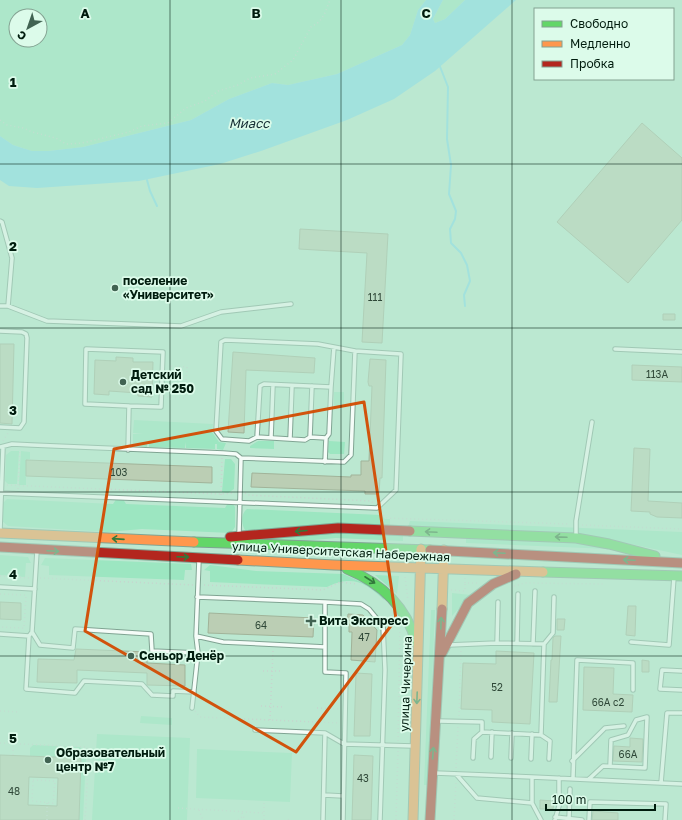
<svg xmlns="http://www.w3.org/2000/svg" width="682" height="820" font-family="'Golos Text',sans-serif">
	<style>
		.green { fill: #9ce6c1; fill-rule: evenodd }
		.water { fill: #84dbeb }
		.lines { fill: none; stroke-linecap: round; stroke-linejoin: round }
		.stream { stroke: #84dbeb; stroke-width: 2 }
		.building { fill: #bbceb4; stroke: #a1b399; fill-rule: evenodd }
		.lane-casing { stroke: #80a493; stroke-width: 5.5 }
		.fast-casing { stroke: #80a493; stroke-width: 11 }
		.slow-casing { stroke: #80a493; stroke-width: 11 }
		.jam-casing { stroke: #80a493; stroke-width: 11 }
		.path { stroke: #c7d4ce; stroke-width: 1.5; stroke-dasharray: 1 3; stroke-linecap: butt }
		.lane { stroke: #f5fcf8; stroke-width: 3.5 }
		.fast { stroke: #63d668; stroke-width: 9 }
		.slow { stroke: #ff974d; stroke-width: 9 }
		.jam { stroke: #b3261e; stroke-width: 9 }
		.oneway { stroke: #32793b }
		.marked { fill: none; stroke: #d1530c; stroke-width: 3; stroke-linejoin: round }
		.grid { fill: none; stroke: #001c0e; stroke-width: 1; stroke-opacity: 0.55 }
		.poi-dot { fill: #416352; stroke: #dcfbea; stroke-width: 1.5 }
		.labels { text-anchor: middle; stroke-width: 3.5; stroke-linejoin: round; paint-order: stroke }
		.number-label { font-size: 10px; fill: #2f4838 }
		.poi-label { font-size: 12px; font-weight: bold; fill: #001c0e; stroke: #dcfbea; text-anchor: start }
		.street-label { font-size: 12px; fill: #001c0e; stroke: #dcfbea }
		.water-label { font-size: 13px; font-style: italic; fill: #162e35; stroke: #dcfbea }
		.grid-label { font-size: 13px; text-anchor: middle; font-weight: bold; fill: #001c0e; stroke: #dcfbea; stroke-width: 3.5; stroke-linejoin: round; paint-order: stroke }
	</style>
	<rect width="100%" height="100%" fill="#bbe8d1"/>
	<path class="green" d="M0,0H426L418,10L410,35L402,45L337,74L288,85L272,83L229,99L191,120L83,147L48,151H32L13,145L0,136ZM16,16H40V40H16Z
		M443,0H465L445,19L435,23L433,19Z
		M334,392H344V406H334Z
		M134,420L213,424L212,432L219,442L226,443L223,450L217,449V444H215V449L186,448L185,442V448L149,447V441H147V447L133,445V434L143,433H133Z
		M258,441H274V449L250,448V446Z
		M329,441L345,442L344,454H330L328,452Z
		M11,451H19L17,484H8L5,481L6,455Z
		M21,451L30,452V459L26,460V485H19Z
		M225,459H231L235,464L234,489L228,493L222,492Z
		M117,498L123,499L126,504L225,508L228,503H232L235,507V527L231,533L142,529L108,532L8,526L2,521L3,503L7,499L113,504Z
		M247,509L381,515L385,519H390V527L245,530C241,524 241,513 247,509Z
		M410,521L682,532V555L626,543L408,527Z
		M337,532L403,535V541L336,538L303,541L261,539Z
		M466,538L576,542L609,549L466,543Z
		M0,555L28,557L31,563H26L25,577L0,575Z
		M45,558L191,564L192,570H185L184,580L49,575V566L41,565Z
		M210,565L256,571L343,574L368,585L383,597L384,600C365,582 352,575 327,587L210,582V571L204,570Z
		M375,575L399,576L397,594Z
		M452,593L471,595L452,616Z
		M431,610H435L428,785H424Z
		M141,716L172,718V725L140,723Z
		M97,734L190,738L187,820H92Z
		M33,745L80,747L85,750L86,755L83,820H79L81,758L30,756V748Z
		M197,749L292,753L290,802L196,798Z"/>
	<path class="water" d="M426,0H443L433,19L435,23L445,19L465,0H516L435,71L394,99L347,120L261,151L220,164L139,181L37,188L9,186L0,180V136L13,145L32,151H48L83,147L191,120L229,99L272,83L288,85L337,74L402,45L410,35L418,10Z"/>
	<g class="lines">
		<path class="stream" d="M439,64L448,87L447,139L451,165L449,194L456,211L455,219L450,229L451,243L461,253L467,265L470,281L464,295L465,306
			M147,180L150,191L157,206"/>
	</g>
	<path class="building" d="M642,123L682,158V220L628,283L557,222Z
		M300,229L388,234L382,343L362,342L367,253L299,249Z
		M663,314H675V320H663Z
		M0,344H14L12,424L0,423Z
		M233,352L315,358L314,373L246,370L244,433L228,432Z
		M116,357L133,358V362H153L152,397L138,396V393L109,391V395L94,394L95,360L116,361Z
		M370,359L386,360L382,478H380L379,494H365V491L251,487L252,473L351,477V475H361V461H369L372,386H369L368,382Z
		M632,365L682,367V382L632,380Z
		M634,448L650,449L648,501L682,503V518L657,517L650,514V512L631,511Z
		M26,460L212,467V483L26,476Z
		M0,602L21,603V620L0,619Z
		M628,606H636L635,636L626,635Z
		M209,613L314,618L313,637L208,633Z
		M348,614L363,615L377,630L375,662L351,660L352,632H349V624H347Z
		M557,619H565L564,630H557Z
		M555,636H561L557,702H549L551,660H552L553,638Z
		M76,649L147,652V663L185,665V686L147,685V673L77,670V683L37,682L38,659L74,660Z
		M496,651L534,653L530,724L492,722V710L461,709L463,663L496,664Z
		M642,660L649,661V672H642Z
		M584,667L614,668L613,694L633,695L632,712L583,710Z
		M356,673L372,674L370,736H354Z
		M630,738L643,739L642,762L613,761L614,746L630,747Z
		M0,755L81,758L79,820H0ZM29,777L58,778L57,806L28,805Z
		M354,755L373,756L371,820H352Z
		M540,800L554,801L553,809H540Z
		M593,811L618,813V820H592Z"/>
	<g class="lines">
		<g class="lane-casing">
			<path id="lane" d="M0,221L2,222L12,258L8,306
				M0,306H8L47,321L181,326L221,312L291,304
				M0,331L22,332L26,334L27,338L24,422L20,428L0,427
				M615,349L682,352
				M331,387L329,434L326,438L310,437L305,440L257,437L249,441L222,439L216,431L221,342L225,340L318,344L355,351
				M257,437L260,386L264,384L331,387L334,347
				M310,437L312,386
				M271,438L273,385
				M290,439L292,386
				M0,447L12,444L32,445L223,453L236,454L241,458L344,462L351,455L355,351L401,354L396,490L377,508L0,493
				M128,450L129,406L161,407L163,352L86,349L85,404L129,406
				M325,462L326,438
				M0,530L3,447
				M239,534L241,458
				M576,537V521L592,422
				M0,587L35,589
				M197,597L325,602V672L346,673L343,820
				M325,602L361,604L369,609L383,626L385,670L380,820
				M32,632L40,645L73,648L75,629L151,634L152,651L198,653
				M0,634L29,636L32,632L37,551
				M29,636L26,689L75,693L84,681L142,684L152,695L173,696V691L194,692
				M196,636L223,642L325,647
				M631,642L669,645L674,577
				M497,643L498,602
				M517,643L518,594
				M533,644L535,591
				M544,644L553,633L554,597
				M682,671L662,670L660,689L682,690
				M192,708L198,653L196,636L199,560
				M438,721L482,722V732L541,735L544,644L497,643L449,645
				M255,730L325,733L344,744L413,746
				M541,735L550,741L549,759
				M491,757L492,732
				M473,758L474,739L482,732
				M511,758L512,733
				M531,759L532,734
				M572,761L605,728L624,726
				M435,773L532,777V803L541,820
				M456,774L477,798L532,803
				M532,777L682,784
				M573,778L577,660L633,663V690
				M589,779L603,766L645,768L647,717L636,720L628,735L611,740L610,766
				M661,783L667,713H682
				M324,795L343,796
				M555,817L582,820
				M323,820L325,733
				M555,820L559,806V778
				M569,820L570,789
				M589,820L590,802L666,804L665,820"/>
		</g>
		<g class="fast-casing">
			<path id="fast" d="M410,531L576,538L609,544L655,556
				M194,542L430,550
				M347,569C381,583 406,606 416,642
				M543,572L682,576"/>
		</g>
		<g class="slow-casing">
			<path id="slow" d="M0,533L194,542
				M238,560L334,565L543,572
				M442,609L444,550
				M413,820L421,549"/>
		</g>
		<g class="jam-casing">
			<path id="jam" d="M230,537L338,528L410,531
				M0,547L238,560
				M430,550L682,563
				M442,653L468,603L493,584L516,574
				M430,820L442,609"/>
		</g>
		<path class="path" d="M0,120L7,125L23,128L32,132L56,138L66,144L82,143L129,132L142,126L168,123L186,108L205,101L218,91L238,85L250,78L275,74L293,60L311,27L319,22L324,15L330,0
			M167,397L185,398L187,367L168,366
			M3,441L8,433
			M7,485L221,494L235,493
			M18,489L20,449
			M245,493L248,495L371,501L373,503
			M221,495L222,458
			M381,512L386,518L570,524
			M582,525L682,529
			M0,576L30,578
			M405,577L408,601
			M40,578L194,585
			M465,578V583H478
			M204,585L323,590L340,582L356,584
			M514,586L525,583L604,584
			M451,590L465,591V583
			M0,594L26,595L24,628L0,627
			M263,671H281
			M261,706L284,707
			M317,708L341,709
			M0,711L19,712
			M195,711L200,717L340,723
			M459,716L461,650
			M270,720L273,650
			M398,741L400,624
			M0,743L87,747L89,751L85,820
			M13,755V743
			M456,768L458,726
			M33,780L55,781L53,803L32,801Z
			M178,808L264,813
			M199,810L203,820
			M242,813L245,820
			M47,820V802
			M238,820L242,817
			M264,820V801
			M288,820L290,818
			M396,820L398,750
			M454,820L456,782"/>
		<use href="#lane" class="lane"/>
		<use href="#fast" class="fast"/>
		<use href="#slow" class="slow"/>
		<use href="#jam" class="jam"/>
	</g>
	<defs><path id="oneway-shaft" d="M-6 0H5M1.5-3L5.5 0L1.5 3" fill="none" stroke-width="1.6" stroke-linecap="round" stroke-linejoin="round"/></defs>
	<g class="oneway">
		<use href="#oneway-shaft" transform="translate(301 531) rotate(175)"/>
		<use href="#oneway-shaft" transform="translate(431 532) rotate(-177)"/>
		<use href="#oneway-shaft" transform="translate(561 537) rotate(-178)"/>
		<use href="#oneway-shaft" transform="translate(118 539) rotate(-176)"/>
		<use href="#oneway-shaft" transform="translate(53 551) rotate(3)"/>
		<use href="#oneway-shaft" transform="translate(499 553) rotate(-177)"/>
		<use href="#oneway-shaft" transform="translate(183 557) rotate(2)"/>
		<use href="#oneway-shaft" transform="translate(629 560) rotate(-177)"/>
		<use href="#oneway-shaft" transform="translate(370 580) rotate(33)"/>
		<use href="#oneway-shaft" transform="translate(441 623) rotate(-88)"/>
		<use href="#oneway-shaft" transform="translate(417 698) rotate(92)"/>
		<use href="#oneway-shaft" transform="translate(433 753) rotate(-86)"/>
	</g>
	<path d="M0 0H682V820H0ZM364,402L396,619L296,752L85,631L114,449Z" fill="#bbe8d1" fill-opacity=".55" fill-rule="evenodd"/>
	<path class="marked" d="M364,402L396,619L296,752L85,631L114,449Z"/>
	<path class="grid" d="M170,0V820M341,0V820M512,0V820M0,164H682M0,328H682M0,492H682M0,656H682"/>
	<g class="poi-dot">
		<circle cx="115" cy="288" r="4"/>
		<circle cx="123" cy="382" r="4"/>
		<path d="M309 615h4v4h4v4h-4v4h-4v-4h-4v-4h4z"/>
		<circle cx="131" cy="656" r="4"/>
		<circle cx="48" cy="760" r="4"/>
	</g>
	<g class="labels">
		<g class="number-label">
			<text x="375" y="301">111</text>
			<text x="657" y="378">113А</text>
			<text x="119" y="476">103</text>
			<text x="261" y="629">64</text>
			<text x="364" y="641">47</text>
			<text x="497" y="691">52</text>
			<text x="608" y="706">66А с2</text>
			<text x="628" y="758">66А</text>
			<text x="363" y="782">43</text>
			<text x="14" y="795">48</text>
		</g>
		<g class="poi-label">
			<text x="123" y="285">поселение<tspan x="123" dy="14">«Университет»</tspan></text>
			<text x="131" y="379">Детский<tspan x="131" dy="14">сад № 250</tspan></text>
			<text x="319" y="625">Вита Экспресс</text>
			<text x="139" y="660">Сеньор Денёр</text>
			<text x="56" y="757">Образовательный<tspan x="56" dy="14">центр №7</tspan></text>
		</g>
		<g class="street-label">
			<text transform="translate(341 552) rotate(3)" y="4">улица Университетская Набережная</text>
			<text transform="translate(406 684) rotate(-88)" y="4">улица Чичерина</text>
		</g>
		<g class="water-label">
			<text x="249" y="128">Миасс</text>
		</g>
	</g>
	<g class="grid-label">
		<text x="85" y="18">A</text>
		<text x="256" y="18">B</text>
		<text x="426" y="18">C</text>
		<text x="13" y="87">1</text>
		<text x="13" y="251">2</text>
		<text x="13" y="415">3</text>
		<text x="13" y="579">4</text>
		<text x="13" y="743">5</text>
	</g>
	<rect x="534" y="8" width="140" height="72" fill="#dcfbea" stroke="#84a292"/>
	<rect x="542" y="21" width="20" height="6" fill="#63d668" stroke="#84a292"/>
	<text x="570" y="28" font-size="12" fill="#001c0e">Свободно</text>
	<rect x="542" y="41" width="20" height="6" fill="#ff974d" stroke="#84a292"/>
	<text x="570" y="48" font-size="12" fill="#001c0e">Медленно</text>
	<rect x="542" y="61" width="20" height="6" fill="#b3261e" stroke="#84a292"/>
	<text x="570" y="68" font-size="12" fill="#001c0e">Пробка</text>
	<g transform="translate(28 28) rotate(220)"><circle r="19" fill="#dcfbea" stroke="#84a292"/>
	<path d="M0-3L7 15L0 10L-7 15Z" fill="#416352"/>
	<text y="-6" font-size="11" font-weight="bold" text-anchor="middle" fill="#001c0e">С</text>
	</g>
	<path d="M546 804v6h109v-6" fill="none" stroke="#001c0e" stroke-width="2"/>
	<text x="552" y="804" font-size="12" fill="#001c0e" stroke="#dcfbea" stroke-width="3" paint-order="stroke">100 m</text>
</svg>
